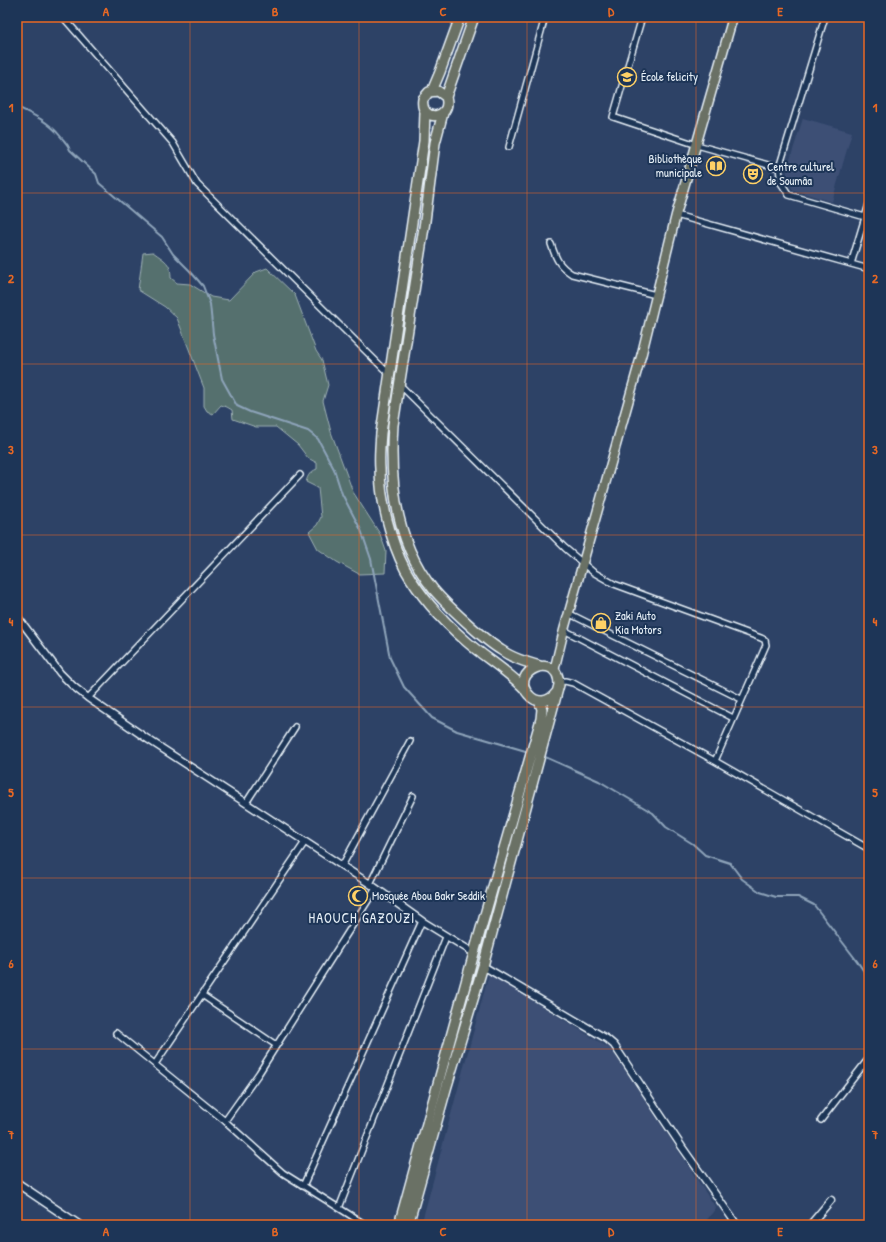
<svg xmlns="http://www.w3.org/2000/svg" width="886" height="1242" font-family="'Patrick Hand',sans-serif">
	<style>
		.built { fill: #3c4f74 }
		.green { fill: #54706e; stroke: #9eb0b3 }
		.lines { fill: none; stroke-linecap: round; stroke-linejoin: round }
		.stream { stroke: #8ea4ba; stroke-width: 2 }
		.minor-casing { stroke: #e8f1f8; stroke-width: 8 }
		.tertiary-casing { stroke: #e8f1f8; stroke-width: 9 }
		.secondary-casing { stroke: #e8f1f8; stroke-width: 10 }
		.primary-casing { stroke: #e8f1f8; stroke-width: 11 }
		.trunk-casing { stroke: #e8f1f8; stroke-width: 12 }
		.minor { stroke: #1d3557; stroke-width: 5 }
		.tertiary { stroke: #1d3557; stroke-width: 6 }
		.secondary { stroke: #1d3557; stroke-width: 7 }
		.primary { stroke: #6b7165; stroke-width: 8 }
		.trunk { stroke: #6b7165; stroke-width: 9 }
		.grid { fill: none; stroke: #e86824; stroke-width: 1; stroke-opacity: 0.55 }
		.labels { text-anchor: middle; stroke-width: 4; stroke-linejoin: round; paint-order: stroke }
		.poi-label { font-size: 12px; fill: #e8f1f8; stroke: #1d3557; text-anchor: start }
		.quarter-label { font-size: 14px; letter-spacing: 1px; fill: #e8f1f8; stroke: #1d3557 }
		.neatline { fill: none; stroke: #e86824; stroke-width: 1.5 }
		.grid-label { font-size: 13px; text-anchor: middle; font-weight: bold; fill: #e86824 }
	</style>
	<rect width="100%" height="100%" fill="#2d4266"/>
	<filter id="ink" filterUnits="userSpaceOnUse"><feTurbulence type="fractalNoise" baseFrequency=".025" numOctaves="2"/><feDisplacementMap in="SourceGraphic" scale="8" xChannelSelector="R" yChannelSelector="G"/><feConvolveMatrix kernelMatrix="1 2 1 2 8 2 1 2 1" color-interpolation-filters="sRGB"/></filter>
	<g filter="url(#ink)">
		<path class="built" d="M803,118L852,132L832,202L793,190L787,180V169Z
			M489,974L611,1049L716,1208L703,1225H421Z"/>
		<path class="green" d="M153,252C165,261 171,262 171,278L177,283L190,284L211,297L229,300L256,272L267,268L295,295L316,351L322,360L328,385L323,401L331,432L353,492L380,534L386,551L385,573L359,574L337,562L318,549L309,532L317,525L321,517L318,488L306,482C308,475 310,472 317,469V463L308,458L298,445L276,427H256L233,419L232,410L227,407L221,405L213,414L207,411L204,406V388L177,318L165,307L138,290L143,253Z"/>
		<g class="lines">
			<path class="stream" d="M17,107C34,115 49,122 61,137C65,142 68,144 70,150L96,174L99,183L162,237L173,254L190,271L203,286L210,304L213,334L222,379L237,406L250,412L308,431L318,439L334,469L342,494L361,530L371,559L390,658L404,687L432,718L457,731L529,752
				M543,756L599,781L653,813L666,827L693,844L705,855L730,863L742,879L760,892L776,897H798L814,905L857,961L869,979"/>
			<g class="minor-casing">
				<path id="minor" d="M63,17L173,143L197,184L389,374
					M642,17L613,117L697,145L779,168L825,17
					M866,17L869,18
					M509,147L545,17
					M779,168L781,183L789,195L865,217
					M676,215L869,269
					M551,244C556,259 559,266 572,274L656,295
					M851,264L869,204
					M399,384L565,548L593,572L614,584L761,638L765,640L766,645L715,761
					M568,613L741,699
					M564,630L733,718
					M559,682L565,681L573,683L715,761L869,849
					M88,698L300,475
					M246,803L295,727
					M342,866L410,741
					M370,884L413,796
					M202,995L276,1045
					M116,1033L225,1121L283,1173L366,1225
					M155,1064L305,842
					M821,1120L869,1058
					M225,1121L259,1073L376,888
					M303,1186L422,921
					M339,1208L446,937"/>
			</g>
			<g class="tertiary-casing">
				<path id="tertiary" d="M17,616L60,673L73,686L88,698L146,738L370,884L422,921L474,953
					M483,966L607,1039L614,1045L682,1147L737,1225
					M810,1225L831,1200"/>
			</g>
			<g class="secondary-casing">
				<path id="secondary" d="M17,1183L79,1225"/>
			</g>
			<g class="primary-casing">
				<path id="primary" d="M554,671L564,630L642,353L676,215L733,17"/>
			</g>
			<g class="trunk-casing">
				<path id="trunk" d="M432,91L440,72L460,17
					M446,97L438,91L429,92L423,99C419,123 453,120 446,97L474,17
					M425,111L424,141L381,433C380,445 379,457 380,469C380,500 391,542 405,569C420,596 443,621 466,641C485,658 507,670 525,689
					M443,113L435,143L425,221L393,425C389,483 396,543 433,589C443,601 454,611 465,621C477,632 488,642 501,650C512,658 526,662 540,666
					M399,1225L474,953L541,719L542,709L539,701
					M408,1225L446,1089L483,966L559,685C559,649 507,672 529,695C532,699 538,701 543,701C549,700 553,697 556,693"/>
			</g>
			<use href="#minor" class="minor"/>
			<use href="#tertiary" class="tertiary"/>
			<use href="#secondary" class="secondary"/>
			<use href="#primary" class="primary"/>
			<use href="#trunk" class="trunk"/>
		</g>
	</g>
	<path class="grid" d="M190,17V1225M359,17V1225M527,17V1225M696,17V1225M17,193H869M17,364H869M17,535H869M17,707H869M17,878H869M17,1049H869"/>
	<defs>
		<g id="school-ring" transform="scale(1)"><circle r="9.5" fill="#1d3557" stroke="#ffd166" stroke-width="1.5"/><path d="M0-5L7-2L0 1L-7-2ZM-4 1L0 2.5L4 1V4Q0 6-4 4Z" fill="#ffd166"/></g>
		<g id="library-ring" transform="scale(1)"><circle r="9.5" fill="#1d3557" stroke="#ffd166" stroke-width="1.5"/><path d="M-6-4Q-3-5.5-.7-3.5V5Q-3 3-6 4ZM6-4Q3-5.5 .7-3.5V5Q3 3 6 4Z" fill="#ffd166"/></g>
		<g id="theatre-ring" transform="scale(1)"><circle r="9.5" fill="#1d3557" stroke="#ffd166" stroke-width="1.5"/><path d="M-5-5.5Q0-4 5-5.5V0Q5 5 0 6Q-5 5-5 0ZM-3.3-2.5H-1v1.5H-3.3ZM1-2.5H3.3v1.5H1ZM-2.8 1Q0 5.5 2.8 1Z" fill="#ffd166"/></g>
		<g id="shop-ring" transform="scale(1)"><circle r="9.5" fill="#1d3557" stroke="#ffd166" stroke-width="1.5"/><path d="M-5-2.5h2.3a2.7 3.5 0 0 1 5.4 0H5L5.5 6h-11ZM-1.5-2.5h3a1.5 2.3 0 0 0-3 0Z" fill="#ffd166"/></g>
		<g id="mosque-ring" transform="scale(1)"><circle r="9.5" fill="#1d3557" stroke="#ffd166" stroke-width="1.5"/><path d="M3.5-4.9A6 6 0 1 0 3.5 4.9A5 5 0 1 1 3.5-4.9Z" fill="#ffd166"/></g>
	</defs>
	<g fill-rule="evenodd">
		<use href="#school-ring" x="627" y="77"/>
		<use href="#library-ring" x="716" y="166"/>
		<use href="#theatre-ring" x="753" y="174"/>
		<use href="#shop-ring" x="601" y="623"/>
		<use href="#mosque-ring" x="358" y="896"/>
	</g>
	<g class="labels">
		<g class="poi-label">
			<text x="641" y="81">École felicity</text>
			<text x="702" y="163" text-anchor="end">Bibliothèque<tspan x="702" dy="14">municipale</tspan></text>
			<text x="767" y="171">Centre culturel<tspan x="767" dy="14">de Soumâa</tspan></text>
			<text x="615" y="620">Zaki Auto<tspan x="615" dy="14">Kia Motors</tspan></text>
			<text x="372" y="900">Mosquée Abou Bakr Seddik</text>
		</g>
		<g class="quarter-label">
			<text x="362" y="923">HAOUCH GAZOUZI</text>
		</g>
	</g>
	<rect width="886" height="1242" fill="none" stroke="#1d3557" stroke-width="44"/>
	<rect x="22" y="22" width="842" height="1198" class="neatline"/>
	<g class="grid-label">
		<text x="106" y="16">A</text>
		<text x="275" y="16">B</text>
		<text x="443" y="16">C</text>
		<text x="611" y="16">D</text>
		<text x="780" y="16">E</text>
		<text x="11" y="112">1</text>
		<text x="875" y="112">1</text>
		<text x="11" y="283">2</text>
		<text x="875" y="283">2</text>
		<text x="11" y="454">3</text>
		<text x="875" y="454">3</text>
		<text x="11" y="626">4</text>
		<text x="875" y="626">4</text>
		<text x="11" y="797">5</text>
		<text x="875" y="797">5</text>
		<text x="11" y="968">6</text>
		<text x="875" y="968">6</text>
		<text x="11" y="1139">7</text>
		<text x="875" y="1139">7</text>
		<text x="106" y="1236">A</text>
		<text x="275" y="1236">B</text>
		<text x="443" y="1236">C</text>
		<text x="611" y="1236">D</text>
		<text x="780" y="1236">E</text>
	</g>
</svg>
